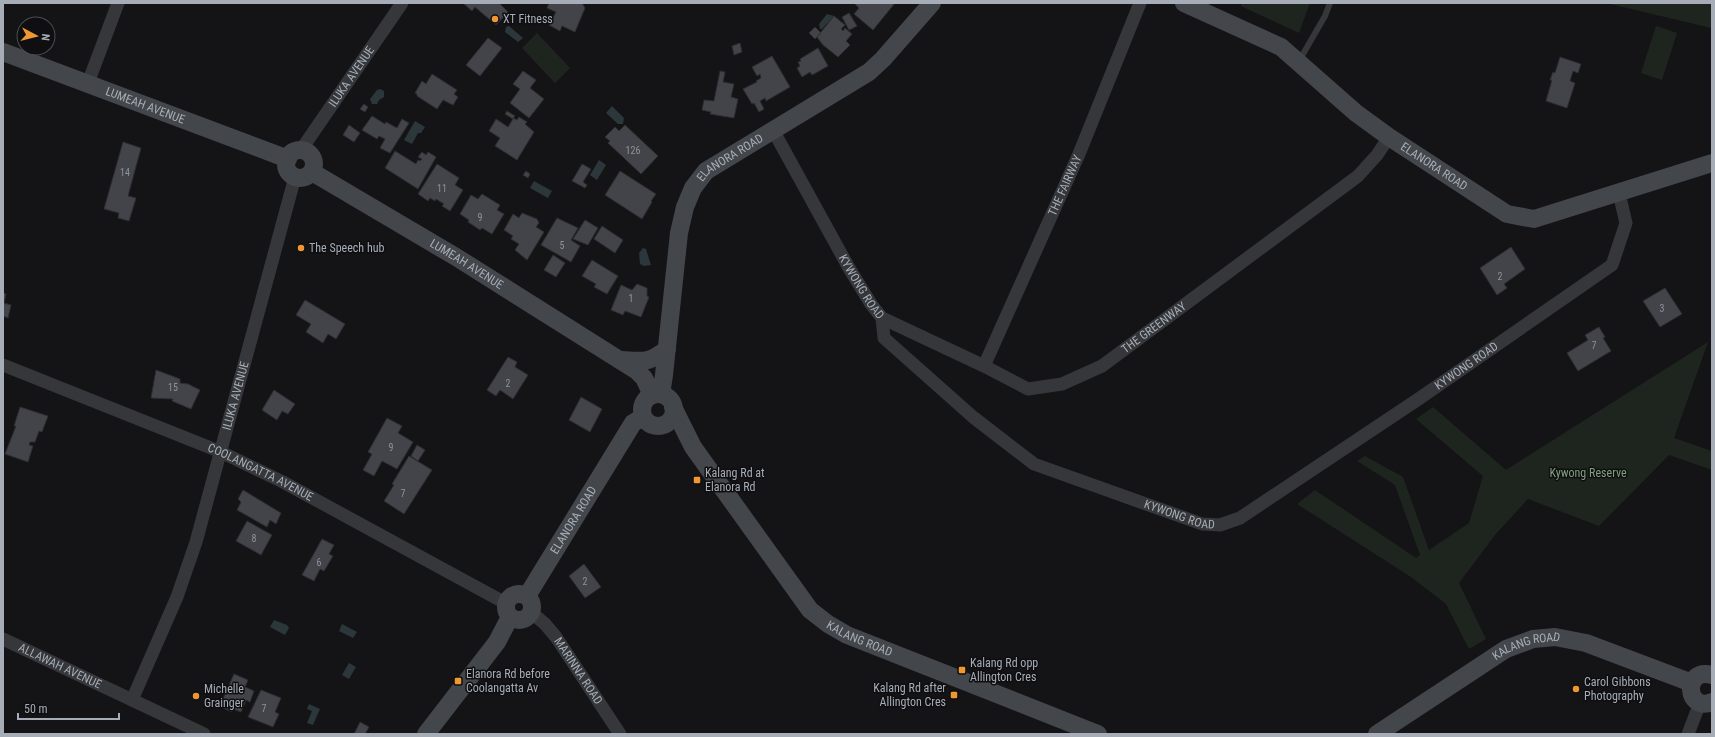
<svg xmlns="http://www.w3.org/2000/svg" width="1715" height="737" font-family="'Roboto Condensed',sans-serif">
	<style>
		.green { fill: #1e251e }
		.water { fill: #2c373b }
		.building { fill: #434449; stroke: #2e2e32 }
		.lines { fill: none; stroke-linecap: round; stroke-linejoin: round }
		.lane { stroke: #35373b; stroke-width: 6 }
		.street { stroke: #35373b; stroke-width: 13 }
		.secondary { stroke: #43464b; stroke-width: 18 }
		.poi-dot { fill: #ef9833; stroke: #0f0f11; stroke-width: 1.5 }
		.labels { text-anchor: middle; stroke-width: 3; stroke-linejoin: round; paint-order: stroke }
		.number-label { font-size: 10px; fill: #8d939b }
		.poi-label { font-size: 12px; fill: #a6adb6; stroke: #0f0f11; text-anchor: start }
		.street-label { font-size: 12px; fill: #a6adb6; stroke: #0f0f11 }
		.park-label { font-size: 12px; fill: #7fa17d; stroke: #0f0f11 }
	</style>
	<rect width="100%" height="100%" fill="#141416"/>
	<path class="green" d="M1242,3H1310L1299,33L1241,6Z
		M1606,3H1712V28L1707,27Z
		M1656,26L1677,33L1662,80L1641,73Z
		M537,33L570,68L555,83L522,48Z
		M1708,342L1674,438L1712,451V470L1669,455L1599,526L1528,499L1495,535L1459,583L1486,639L1469,649L1446,604L1411,577L1297,504L1315,490L1416,558L1420,555L1395,485L1357,461L1365,456L1403,477L1429,550L1469,523L1483,476L1416,419L1433,407L1506,470Z"/>
	<path class="water" d="M827,14L834,16L822,29H820L819,24Z
		M509,26L523,38L518,42L505,32L506,27Z
		M380,89L384,91V97L379,100L377,104H372L370,99L377,90Z
		M612,106L624,118L623,124H618L606,113Z
		M415,121L425,127L421,133H418L412,144L404,140Z
		M599,160L606,165L597,180L590,175Z
		M534,181L552,191L548,198L530,188Z
		M643,248L646,249L651,265L644,266L640,264L639,253Z
		M274,620L287,625L289,628L285,635L270,627Z
		M342,624L357,632L353,638L339,631Z
		M349,663L356,667L349,679L342,675Z
		M309,704L320,709L313,725L307,723L312,711L307,709Z"/>
	<path class="building" d="M463,3H499L508,12L496,25L475,7L472,11Z
		M549,3H582L585,8L575,32L562,26L560,31L549,25L556,12L547,8Z
		M854,3H895L873,30L854,14L859,8Z
		M849,13L857,26L849,30L842,17Z
		M834,16L845,25L841,29L843,31L845,28L852,34L846,41L850,45L838,57L823,45L817,37Z
		M815,27L821,33L815,39L809,33Z
		M488,38L502,48L480,76L466,65Z
		M740,43L742,52L734,55L732,46Z
		M818,48L828,66L812,75L810,72L802,77L797,68L800,66L798,62L801,61L800,59Z
		M772,56L790,87L766,101L765,98L760,101L764,109L759,112L754,103L752,104L743,89L757,82L756,81L761,78L760,74L757,76L752,67Z
		M1560,57L1581,64L1578,73L1573,71L1570,81L1575,83L1567,108L1546,101L1552,80H1550L1553,72L1555,73Z
		M523,71L536,80L530,88L544,99L529,118L510,103L520,89L513,84Z
		M720,71L725,72L723,82L734,84L731,97L738,99L734,118L710,114L711,112L702,110L704,100L714,101Z
		M432,74L457,90L454,94L458,97L453,105L443,100L437,109L417,96V94L415,93L422,81L426,84Z
		M364,104L368,107L365,112L360,109Z
		M507,111L515,116L513,118L517,120L519,117L527,122L525,124L534,132L517,160L495,146L500,138L489,131L496,119L508,127L513,119L505,114Z
		M372,116L385,124L386,122L397,128L402,119L409,123L390,153L380,148L385,139L379,136L377,139L362,130Z
		M349,125L360,133L354,142L343,135Z
		M625,125L658,156L641,174L608,143L610,141L605,137L615,127L619,131Z
		M123,142L141,148L128,196L136,198L129,221L118,218L119,213L104,209Z
		M395,151L416,164L418,160L420,161L422,159L418,157L422,152L426,155L428,152L436,157L418,189L385,168Z
		M437,164L459,178L455,185L463,190L450,211L442,206L444,204L436,199L435,201L430,198L428,201L418,194Z
		M582,164L591,169L583,182L587,185L585,188L572,181Z
		M526,171L530,174L528,178L523,175Z
		M620,171L656,194L651,201L652,202L642,219L605,195Z
		M482,194L500,205L497,210L504,214L492,234L482,228L480,230L468,222L469,220L460,214L471,195L478,199Z
		M522,213L537,219L539,223L536,227L544,232L527,260L515,250L519,244L511,239L513,236L504,230L513,214L519,218Z
		M557,218L578,228L571,240L580,246L571,262L541,245Z
		M585,220L598,228L588,245L573,239Z
		M602,226L623,240L615,253L594,239Z
		M1511,247L1525,269L1504,284L1507,288L1497,295L1480,268Z
		M553,255L565,263L556,277L544,270Z
		M592,260L618,276L607,294L594,287L596,284L582,276Z
		M637,284L647,288V296L649,297L641,317L625,311L623,315L611,310L621,285L632,290Z
		M1665,288L1682,314L1660,327L1643,301Z
		M3,293L6,294L4,303L11,305L8,318L3,316Z
		M305,300L345,324L336,339L328,334L323,343L306,332L311,324L296,315Z
		M1599,327L1605,337L1603,338L1611,351L1578,371L1567,353L1588,340L1585,335Z
		M508,357L517,362L515,367L528,375L513,399L500,390L496,396L487,390Z
		M156,370L180,379V383L188,384L200,390L191,409L172,401L173,399L151,398Z
		M274,390L295,404L288,414L282,411L277,420L262,410Z
		M581,397L602,409L590,432L569,420Z
		M20,407L48,416L42,432L39,431L35,442H30L29,445L33,446L28,462L5,454L16,426H14Z
		M387,418L402,426L398,433L413,442L397,469L382,461L374,476L363,470L372,454L368,452Z
		M417,445L425,450L418,461L411,456Z
		M409,456L432,470L404,514L384,501L394,485L392,484Z
		M243,490L281,513L276,524L270,520L267,527L237,510L241,502L238,499Z
		M247,521L272,535L261,555L236,541Z
		M322,539L334,545L329,554L333,556L324,571L320,569L314,581L302,575Z
		M584,564L601,587L585,598L569,576Z
		M234,674L248,680L245,687L254,691L250,702L246,700L241,712L233,709L232,712L223,708L225,703L222,701Z
		M261,690L281,698L275,712L279,714L273,727L248,717Z
		M360,722L369,727L365,734H354Z"/>
	<g class="lines">
		<path class="lane" d="M1299,61L1325,16L1330,3"/>
		<g class="street">
			<path d="M88,83L118,3"/>
			<path id="s1" d="M773,130L849,268L871,304L882,318L884,338L973,417L1034,464L1202,524L1220,525L1240,518L1420,398L1612,265L1626,223L1619,193"/>
			<path id="s2" d="M301,150L402,3"/>
			<path id="s3" d="M882,318L984,366L1028,389L1062,384L1102,366L1358,176L1377,155L1389,137"/>
			<path id="s4" d="M3,365L221,452L283,482L498,599L507,602"/>
			<path id="s5" d="M984,366L1079,154L1140,3"/>
			<path id="s6" d="M531,612L545,624L556,637L620,734"/>
			<path id="s7" d="M3,639L204,734"/>
			<path id="s8" d="M132,700L177,597L196,542L295,177"/>
			<path d="M1688,734L1700,703"/>
		</g>
		<g class="secondary">
			<path id="s9" d="M1184,3L1281,47L1356,113L1389,137L1507,214L1534,219L1712,163"/>
			<path id="s10" d="M3,52L288,159"/>
			<circle cx="300" cy="164" r="14"/>
			<path id="s11" d="M312,172L456,257L637,371L644,378L652,395"/>
			<path d="M621,360C643,361 648,364 667,349"/>
			<circle cx="658" cy="410" r="16"/>
			<path id="s12" d="M661,394L664,375L679,233L685,207L693,188L706,171L869,72L883,59L932,3"/>
			<path id="s13" d="M673,407L693,447L810,610L828,624L847,635L1098,734"/>
			<circle cx="519" cy="607" r="13"/>
			<path id="s14" d="M527,596L633,423L643,417"/>
			<path d="M1712,675C1682,667 1686,713 1712,702"/>
			<path d="M426,734L497,642L510,617"/>
			<path id="s15" d="M1377,734L1506,649L1533,639L1555,637L1586,643L1692,683"/>
		</g>
	</g>
	<g class="poi-dot">
		<circle cx="495" cy="19" r="4"/>
		<circle cx="301" cy="248" r="4"/>
		<rect x="693" y="476" width="8" height="8" rx="2"/>
		<rect x="958" y="666" width="8" height="8" rx="2"/>
		<rect x="454" y="677" width="8" height="8" rx="2"/>
		<circle cx="1576" cy="689" r="4"/>
		<rect x="950" y="691" width="8" height="8" rx="2"/>
		<circle cx="196" cy="696" r="4"/>
	</g>
	<g class="labels">
		<g class="number-label">
			<text x="633" y="154">126</text>
			<text x="125" y="176">14</text>
			<text x="442" y="192">11</text>
			<text x="480" y="221">9</text>
			<text x="562" y="249">5</text>
			<text x="1500" y="280">2</text>
			<text x="631" y="302">1</text>
			<text x="1662" y="312">3</text>
			<text x="1594" y="349">7</text>
			<text x="508" y="387">2</text>
			<text x="173" y="391">15</text>
			<text x="391" y="451">9</text>
			<text x="403" y="497">7</text>
			<text x="254" y="542">8</text>
			<text x="319" y="566">6</text>
			<text x="585" y="585">2</text>
			<text x="264" y="712">7</text>
		</g>
		<g class="poi-label">
			<text x="503" y="23">XT Fitness</text>
			<text x="309" y="252">The Speech hub</text>
			<text x="705" y="477">Kalang Rd at<tspan x="705" dy="14">Elanora Rd</tspan></text>
			<text x="970" y="667">Kalang Rd opp<tspan x="970" dy="14">Allington Cres</tspan></text>
			<text x="466" y="678">Elanora Rd before<tspan x="466" dy="14">Coolangatta Av</tspan></text>
			<text x="1584" y="686">Carol Gibbons<tspan x="1584" dy="14">Photography</tspan></text>
			<text x="946" y="692" text-anchor="end">Kalang Rd after<tspan x="946" dy="14">Allington Cres</tspan></text>
			<text x="204" y="693">Michelle<tspan x="204" dy="14">Grainger</tspan></text>
		</g>
		<g class="street-label">
			<text dy="4" stroke="none"><textPath href="#s2" startOffset="89">ILUKA AVENUE</textPath></text>
			<text dy="4" stroke="none"><textPath href="#s10" startOffset="152">LUMEAH AVENUE</textPath></text>
			<text dy="4" stroke="none"><textPath href="#s12" startOffset="258">ELANORA ROAD</textPath></text>
			<text dy="4" stroke="none"><textPath href="#s9" startOffset="301">ELANORA ROAD</textPath></text>
			<text dy="4" stroke="none"><textPath href="#s5" startOffset="198">THE FAIRWAY</textPath></text>
			<text dy="4" stroke="none"><textPath href="#s11" startOffset="180">LUMEAH AVENUE</textPath></text>
			<text dy="4" stroke="none"><textPath href="#s1" startOffset="180">KYWONG ROAD</textPath></text>
			<text dy="4" stroke="none"><textPath href="#s3" startOffset="305">THE GREENWAY</textPath></text>
			<text dy="4" stroke="none"><textPath href="#s1" startOffset="924">KYWONG ROAD</textPath></text>
			<text dy="4" stroke="none"><textPath href="#s8" startOffset="322">ILUKA AVENUE</textPath></text>
			<text dy="4" stroke="none"><textPath href="#s4" startOffset="279">COOLANGATTA AVENUE</textPath></text>
			<text dy="4" stroke="none"><textPath href="#s1" startOffset="588">KYWONG ROAD</textPath></text>
			<text dy="4" stroke="none"><textPath href="#s14" startOffset="89">ELANORA ROAD</textPath></text>
			<text dy="4" stroke="none"><textPath href="#s13" startOffset="303">KALANG ROAD</textPath></text>
			<text dy="4" stroke="none"><textPath href="#s15" startOffset="175">KALANG ROAD</textPath></text>
			<text dy="4" stroke="none"><textPath href="#s7" startOffset="63">ALLAWAH AVENUE</textPath></text>
			<text dy="4" stroke="none"><textPath href="#s6" startOffset="76">MARINNA ROAD</textPath></text>
		</g>
		<g class="park-label">
			<text x="1588" y="477">Kywong Reserve</text>
		</g>
	</g>
	<rect width="1715" height="737" fill="none" stroke="#a6adb6" stroke-width="8"/>
	<g transform="translate(36 36) rotate(97)"><circle r="19" fill="#0f0f11" stroke="#4b4e53"/>
	<path d="M0-3L7 15L0 10L-7 15Z" fill="#ef9833"/>
	<text y="-6" font-size="11" font-weight="bold" text-anchor="middle" fill="#a6adb6">N</text>
	</g>
	<path d="M18 713v6h101v-6" fill="none" stroke="#a6adb6" stroke-width="2"/>
	<text x="24" y="713" font-size="12" fill="#a6adb6" stroke="#0f0f11" stroke-width="3" paint-order="stroke">50 m</text>
</svg>
